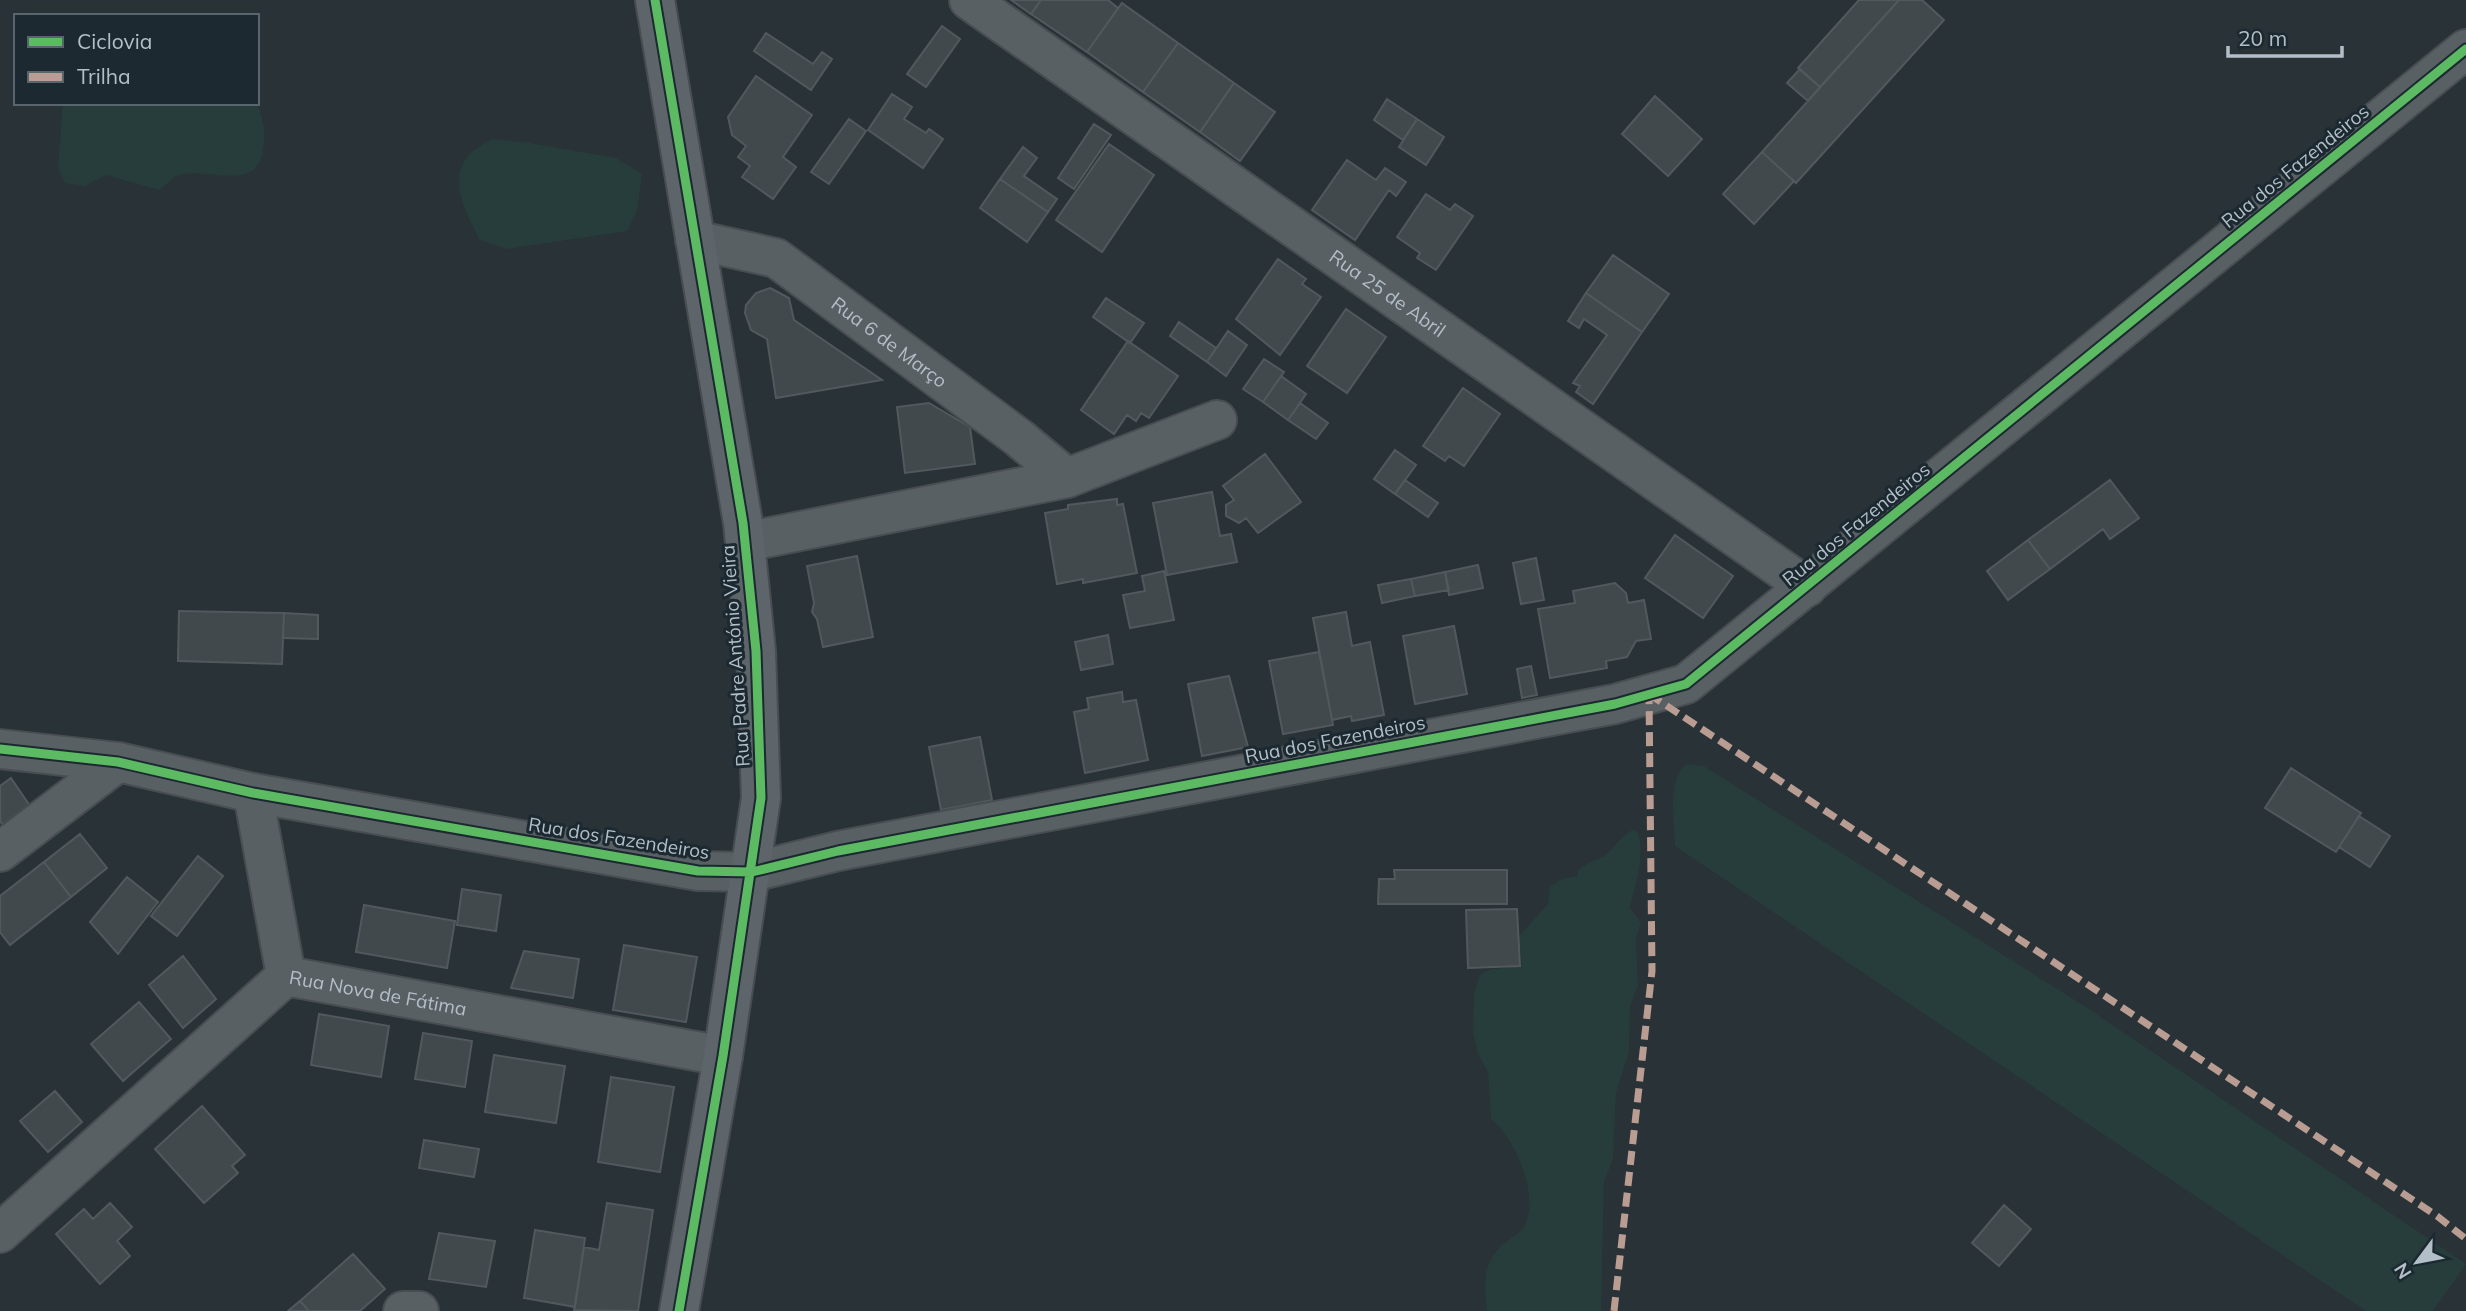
<svg xmlns="http://www.w3.org/2000/svg" width="2466" height="1311" font-family="Mulish,sans-serif">
	<style>
		.grass { fill: #263d3b }
		.building { fill: #41494c; stroke: #51595e; stroke-width: 2 }
		.lines { fill: none; stroke-linecap: round; stroke-linejoin: round }
		.street-casing { stroke: #474d51; stroke-width: 42 }
		.secondary-casing { stroke: #474d51; stroke-width: 42 }
		.street { stroke: #596064; stroke-width: 38 }
		.secondary { stroke: #5d646a; stroke-width: 38 }
		.quiet { stroke: #b99d93; stroke-width: 7; stroke-dasharray: 14 7; stroke-linecap: butt }
		.cycleway-casing { stroke: #1c2931; stroke-width: 13 }
		.cycleway { stroke: #5cba63; stroke-width: 9 }
		.labels { text-anchor: middle; stroke-width: 6; stroke-linejoin: round; paint-order: stroke }
		.street-label { font-size: 19px; fill: #b3bfc8; stroke: #1c2931 }
	</style>
	<rect width="100%" height="100%" fill="#293236"/>
	<path class="grass" d="M63,103H257C264,122 266,131 263,151C255,195 204,165 177,176C171,179 165,186 159,190L106,175L85,186L65,183L58,168Z
		M492,139L530,143L616,158L642,174L637,211L627,231L507,249L480,240C468,217 447,180 468,156C474,149 485,144 492,139Z
		M1686,764L1704,766L2089,1009L2466,1264L2433,1311H2366L1675,846C1675,820 1666,782 1686,764Z
		M1632,830L1638,832C1645,859 1636,881 1630,908L1641,923L1636,939L1638,986L1630,1006L1629,1052L1616,1093L1613,1159L1604,1182L1601,1311H1487C1484,1286 1482,1264 1502,1245C1510,1238 1522,1234 1526,1223C1538,1192 1515,1138 1491,1119L1488,1072L1478,1054L1473,1032L1474,994L1480,975L1488,970L1522,965L1519,936L1548,904L1550,887L1562,879L1578,876V870C1589,861 1601,859 1607,854C1616,845 1621,837 1632,830Z"/>
	<path class="building" d="M1011,0H1041L1031,14Z
		M1041,0H1108L1118,8L1087,52L1031,14Z
		M1859,0H1899L1820,87L1798,68Z
		M1899,0H1922L1944,20L1796,183L1762,152Z
		M1122,3L1178,43L1143,92L1087,52Z
		M942,26L960,39L926,87L907,74Z
		M766,33L813,64L822,52L832,59L811,90L754,51Z
		M1178,43L1234,83L1200,132L1143,92Z
		M1800,69L1820,87L1808,101L1787,83Z
		M756,76L812,115L783,157L796,167L773,199L742,177L750,166L738,157L746,146L732,135L728,117Z
		M1234,83L1275,112L1240,161L1200,132Z
		M892,94L912,107L904,119L926,133L929,129L943,139L923,168L868,130Z
		M1655,96L1702,139L1668,176L1622,134Z
		M1387,99L1417,119L1403,140L1374,120Z
		M849,119L866,131L829,184L811,172Z
		M1417,119L1444,137L1426,165L1399,147Z
		M1094,124L1111,135L1074,189L1058,178Z
		M1109,144L1154,175L1102,252L1056,220Z
		M1023,147L1037,158L1024,176L1057,199L1048,212L1000,179Z
		M1762,152L1794,181L1754,224L1723,194Z
		M1347,160L1376,180L1385,168L1406,182L1396,196L1389,190L1355,240L1312,210Z
		M1000,179L1048,212L1027,242L980,208Z
		M1426,194L1450,210L1455,204L1473,216L1436,270L1417,258L1420,253L1397,237Z
		M1613,255L1669,294L1642,332L1586,293Z
		M1278,259L1306,279L1302,284L1321,297L1280,355L1236,319Z
		M770,288L789,298L794,320L882,380L776,398L767,339L751,330L745,313L746,305L756,293Z
		M1586,293L1642,332L1593,404L1576,392L1580,386L1573,383L1607,335L1584,319L1579,328L1568,321Z
		M1106,298L1144,323L1130,343L1093,317Z
		M1346,309L1386,337L1347,393L1307,366Z
		M1179,322L1216,348L1207,362L1170,336Z
		M1228,331L1247,345L1226,376L1207,362Z
		M1128,341L1178,376L1149,418L1141,413L1136,421L1127,415L1114,434L1081,410Z
		M1264,359L1284,372L1263,402L1243,389Z
		M1281,376L1306,394L1288,420L1263,402Z
		M1463,388L1500,414L1464,466L1449,456L1445,461L1423,446Z
		M929,403L970,427L975,464L905,473L897,407Z
		M1300,403L1328,423L1316,439L1288,420Z
		M1395,450L1416,465L1395,494L1374,479Z
		M1265,454L1301,502L1258,533L1246,518L1239,523L1226,516V505L1234,500L1223,486Z
		M1405,480L1438,503L1428,517L1395,494Z
		M2110,480L2139,518L2110,539L2103,529L2050,569L2028,540Z
		M1212,492L1220,536L1231,534L1237,562L1167,575L1153,503Z
		M1117,499V505L1123,504L1137,573L1083,583V579L1057,584L1045,513L1068,509V505Z
		M1675,535L1733,576L1703,618L1645,578Z
		M2028,540L2050,569L2008,600L1987,571Z
		M857,556L873,637L823,647L817,619L812,612L814,603L807,566Z
		M1536,558L1544,600L1521,604L1513,563Z
		M1478,565L1483,588L1449,595L1445,572Z
		M1164,571L1174,620L1130,628L1123,595L1145,591L1142,576Z
		M1445,572L1449,590L1415,596L1411,579Z
		M1411,579L1415,596L1382,603L1378,585Z
		M1615,583L1626,593L1628,603L1644,600L1651,639L1636,641L1627,657L1606,661L1607,668L1550,678L1538,609L1575,603L1573,591Z
		M179,611L284,613L282,664L178,661Z
		M1346,612L1352,646L1370,642L1384,715L1352,721L1351,716L1332,720L1313,618Z
		M284,613L318,615V639L283,638Z
		M1454,626L1467,694L1415,704L1403,636Z
		M1108,635L1113,664L1081,670L1075,642Z
		M1319,652L1333,725L1283,734L1269,661Z
		M1531,666L1537,695L1522,698L1517,669Z
		M1229,676L1248,747L1202,756L1188,684Z
		M1122,692L1123,702L1136,700L1148,760L1085,773L1074,712L1089,709L1087,698Z
		M980,737L992,800L941,810L929,747Z
		M2291,768L2361,813L2336,852L2265,808Z
		M11,778L30,806L3,825L0,821V786Z
		M2359,816L2390,836L2370,867L2339,847Z
		M80,834L107,868L71,897L44,862Z
		M198,856L223,876L177,936L151,916Z
		M44,862L71,897L10,945L0,932V896Z
		M1394,870H1507V904H1378L1379,879H1395Z
		M127,877L158,902L118,954L90,922Z
		M462,889L501,895L496,931L457,925Z
		M364,905L455,921L447,968L356,952Z
		M1517,909L1520,966L1468,968L1466,910Z
		M624,945L697,957L686,1022L613,1010Z
		M524,951L579,959L573,998L511,988Z
		M183,956L216,999L183,1028L149,985Z
		M139,1002L171,1039L123,1081L91,1044Z
		M319,1014L389,1026L381,1077L311,1065Z
		M423,1033L472,1041L465,1087L415,1079Z
		M494,1055L565,1066L556,1123L485,1112Z
		M611,1077L674,1087L660,1172L598,1162Z
		M55,1091L82,1122L48,1152L20,1121Z
		M202,1106L245,1155L232,1166L238,1173L204,1203L155,1149Z
		M424,1140L479,1149L474,1177L419,1168Z
		M110,1203L132,1227L117,1241L130,1256L100,1284L56,1234L84,1209L93,1219Z
		M607,1203L653,1210L638,1311L574,1310L584,1247L599,1250Z
		M2004,1205L2031,1229L1999,1266L1972,1243Z
		M535,1230L585,1238L575,1307L524,1298Z
		M439,1233L495,1241L486,1287L429,1279Z
		M353,1254L385,1289L360,1311H309L300,1301Z
		M300,1301L309,1311H288Z"/>
	<g class="lines">
		<g class="street-casing">
			<g id="street">
				<path id="s1" d="M969,0L1807,587"/>
				<path id="s2" d="M695,240L776,258L1019,438L1067,478L1217,420"/>
				<path d="M745,542L1067,478"/>
				<path d="M0,749L118,762L253,793L698,871L752,872L838,851L1615,704L1686,684L2466,49"/>
				<path d="M253,793L286,976"/>
				<path d="M0,852L118,762"/>
				<path id="s3" d="M0,1233L286,976L723,1056"/>
				<path d="M403,1311H419"/>
			</g>
		</g>
		<g class="secondary-casing">
			<path id="secondary" d="M655,0L743,523L756,651L761,798L723,1056L679,1311"/>
		</g>
		<use href="#street" class="street"/>
		<use href="#secondary" class="secondary"/>
		<path class="quiet" d="M1649,694L2437,1216L2466,1239
			M1614,1311L1652,971L1649,694"/>
		<g class="cycleway-casing">
			<path id="cycleway" d="M655,0L743,523L756,651L761,798L723,1056L679,1311
				M0,749L118,762L253,793L698,871L752,872L838,851L1615,704L1686,684L2466,49"/>
		</g>
		<use href="#cycleway" class="cycleway"/>
	</g>
	<g class="labels">
		<g class="street-label">
			<text transform="translate(2295 166) rotate(-39)" y="7">Rua dos Fazendeiros</text>
			<text dy="7" stroke="none"><textPath href="#s1" startOffset="511">Rua 25 de Abril</textPath></text>
			<text dy="7" stroke="none"><textPath href="#s2" startOffset="224">Rua 6 de Março</textPath></text>
			<text transform="translate(1856 524) rotate(-39)" y="7">Rua dos Fazendeiros</text>
			<text transform="translate(735 656) rotate(-94)" y="7">Rua Padre António Vieira</text>
			<text transform="translate(1335 739) rotate(-11)" y="7">Rua dos Fazendeiros</text>
			<text transform="translate(619 838) rotate(9)" y="7">Rua dos Fazendeiros</text>
			<text dy="7" stroke="none"><textPath href="#s3" startOffset="478">Rua Nova de Fátima</textPath></text>
		</g>
	</g>
	<rect x="14" y="14" width="245" height="91" fill="#1c2931" stroke="#58656d" stroke-width="2"/>
	<rect x="28" y="37" width="35" height="10" fill="#5cba63" stroke="#58656d" stroke-width="2"/>
	<text x="77" y="49" font-size="21" fill="#b3bfc8">Ciclovia</text>
	<rect x="28" y="72" width="35" height="10" fill="#b99d93" stroke="#58656d" stroke-width="2"/>
	<text x="77" y="84" font-size="21" fill="#b3bfc8">Trilha</text>
	<g transform="translate(2417 1262) rotate(238)" stroke="#1c2931" stroke-width="5" paint-order="stroke">
	<path d="M0-5L12 26L0 18L-12 26Z" fill="#b3bfc8"/>
	<text y="-10" font-size="19" font-weight="bold" text-anchor="middle" fill="#b3bfc8">N</text>
	</g>
	<path d="M2228 46v10h114v-10" fill="none" stroke="#b3bfc8" stroke-width="3.5"/>
	<text x="2238" y="46" font-size="21" fill="#b3bfc8" stroke="#1c2931" stroke-width="5" paint-order="stroke">20 m</text>
</svg>
